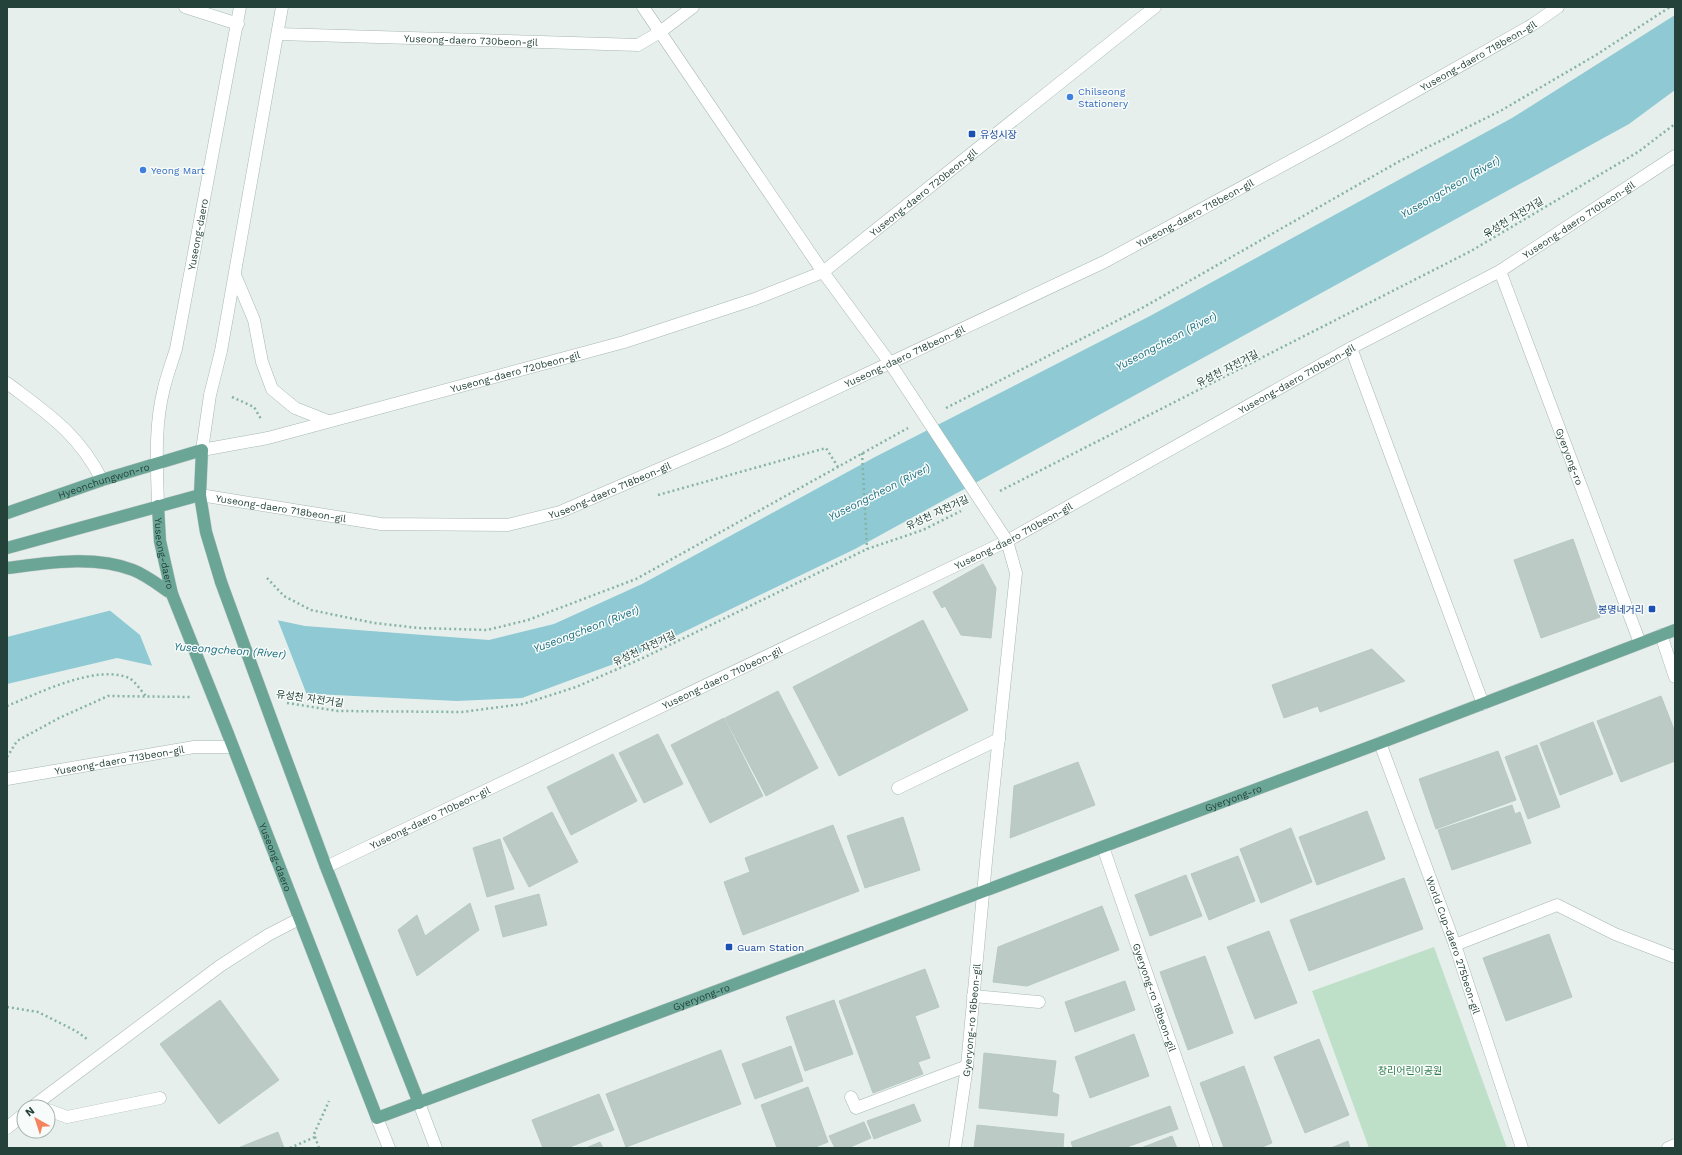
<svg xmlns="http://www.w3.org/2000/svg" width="1682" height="1155" font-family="'Work Sans','Noto Sans KR',sans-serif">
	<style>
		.green { fill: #bfe0c8 }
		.water { fill: #8ec9d4 }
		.pier { fill: #e6efeb }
		.building { fill: #bbcac4; stroke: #b8c9c2 }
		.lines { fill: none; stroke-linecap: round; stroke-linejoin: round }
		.lane-casing { stroke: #a8b8b2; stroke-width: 13 }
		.street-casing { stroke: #a8b8b2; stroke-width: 13 }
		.secondary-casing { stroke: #a4bbb3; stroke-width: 13 }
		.primary-casing { stroke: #c2cac8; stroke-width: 13 }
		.path { stroke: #86b3a5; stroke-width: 2.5; stroke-dasharray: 2 3; stroke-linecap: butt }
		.lane { stroke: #fff; stroke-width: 12 }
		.street { stroke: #fff; stroke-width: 12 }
		.secondary { stroke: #fff; stroke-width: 12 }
		.primary { stroke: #6aa596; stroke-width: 12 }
		.street-bridge-casing { stroke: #a8b8b2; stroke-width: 13; stroke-linecap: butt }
		.primary-bridge-casing { stroke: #c2cac8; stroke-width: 13; stroke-linecap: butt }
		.street-bridge { stroke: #fff; stroke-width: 12 }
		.primary-bridge { stroke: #6aa596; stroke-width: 12 }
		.shop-dot { fill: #3f7fe0; stroke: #f7fbf9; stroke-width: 1.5 }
		.transit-dot { fill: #1a4fb4; stroke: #f7fbf9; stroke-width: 1.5 }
		.labels { text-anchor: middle; stroke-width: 3; stroke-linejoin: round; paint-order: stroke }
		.street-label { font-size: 10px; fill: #24423a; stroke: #f7fbf9 }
		.shop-label { font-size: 10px; fill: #366cbe; stroke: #f7fbf9; text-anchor: start }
		.transit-label { font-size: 10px; fill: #164399; stroke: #f7fbf9; text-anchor: start }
		.park-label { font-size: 10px; fill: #2d7a4b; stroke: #f7fbf9 }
		.water-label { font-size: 11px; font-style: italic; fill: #1c6f80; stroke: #f7fbf9 }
	</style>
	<rect width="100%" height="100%" fill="#e6efeb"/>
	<path class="green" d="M1434,947L1507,1148H1369L1312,991Z"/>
	<path class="water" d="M1675,15V90L1629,124L855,549L630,658L522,698L457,701L273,692L117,658L7,684V637L116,609H224L305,626L489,640L554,624L642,584L875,457L1150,316L1512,118Z"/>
	<path class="pier" d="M116,607H224L277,618L307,695L272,694L153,668L140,635L108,609Z"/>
	<path class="building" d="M1573,539L1600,617L1541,638L1514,560Z
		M983,564L996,588L991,638L961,635L945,606L942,608L933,592Z
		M923,620L968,710L839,776L793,687Z
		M1372,649L1405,681L1320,712L1318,706L1284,718L1272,685Z
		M778,691L818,768L766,796L725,718Z
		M1661,696L1675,732V761L1621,782L1597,721Z
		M724,718L763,796L710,823L671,745Z
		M1593,722L1613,774L1560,795L1540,743Z
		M658,734L683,784L644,803L619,753Z
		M1537,745L1560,807L1528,819L1505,757Z
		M1498,751L1516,800L1436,829L1419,779Z
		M613,754L637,801L571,835L547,787Z
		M1078,762L1095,805L1010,838L1014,786Z
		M1512,805L1515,814L1520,812L1531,843L1452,870L1438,830Z
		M1367,811L1385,859L1317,885L1299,837Z
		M552,812L578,862L529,887L503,838Z
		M903,817L920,870L865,888L847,836Z
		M833,825L859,891L743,935L724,882L750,872L745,858Z
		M1291,828L1312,882L1261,903L1240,849Z
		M500,839L514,889L487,897L473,848Z
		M1238,856L1255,901L1209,920L1191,874Z
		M1186,875L1202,916L1150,936L1135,895Z
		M1404,878L1423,929L1309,971L1290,920Z
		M539,894L547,925L503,937L495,906Z
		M470,903L479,930L417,976L398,930L417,915L425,936Z
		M1102,906L1119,950L1027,986L993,982L998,947Z
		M1269,931L1297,1003L1255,1019L1227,947Z
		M1549,934L1572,997L1506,1021L1483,958Z
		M1205,956L1233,1033L1188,1050L1160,972Z
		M925,969L939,1007L915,1016L930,1058L918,1062L923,1074L873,1093L839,1001Z
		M1125,981L1135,1010L1075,1032L1065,1002Z
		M220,1000L279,1080L219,1124L160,1044Z
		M834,1000L853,1054L805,1071L786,1017Z
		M1134,1034L1149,1076L1090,1098L1075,1057Z
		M1319,1039L1349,1115L1305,1133L1274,1057Z
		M791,1046L803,1081L755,1099L742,1064Z
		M721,1050L741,1104L626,1147L606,1094Z
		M984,1053L1056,1061L1052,1092L1059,1095L1057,1116L979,1108Z
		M1244,1066L1272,1143L1260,1148H1224L1200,1083Z
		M808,1087L828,1142L813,1148H777L761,1105Z
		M599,1094L614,1130L567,1148H543L532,1120Z
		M914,1104L921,1121L874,1139L867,1121Z
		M1170,1106L1178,1129L1124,1148H1073L1071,1142Z
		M864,1122L871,1138L848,1148H835L829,1136Z
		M977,1125L1064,1134L1063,1148H974Z
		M278,1132L284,1148H238Z
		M1172,1136L1177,1148H1141Z
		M1348,1141L1350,1148H1331Z
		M600,1142L603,1148H586Z"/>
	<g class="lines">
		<g class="lane-casing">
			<path id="lane" d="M898,788L999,739
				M1455,945L1557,905L1615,934L1675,957
				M973,996L1039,1002
				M851,1097L856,1108L967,1066
				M48,1110L67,1117L160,1098"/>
		</g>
		<g class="street-casing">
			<g id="street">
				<path d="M185,7L238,24"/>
				<path d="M643,7L823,272L890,363"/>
				<path id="s1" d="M278,34L638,45L660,32L693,7"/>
				<path id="s2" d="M1500,271L1640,643"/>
				<path d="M1351,348L1483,704"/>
				<path d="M7,383C48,414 78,433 102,480"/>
				<path id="s3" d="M202,450L268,438L624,342L755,299L823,272L1155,7"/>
				<path id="s4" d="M200,495L381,524L508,525L560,512L724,441L1104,262L1331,139L1532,25L1558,7"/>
				<path d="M1661,635L1675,677"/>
				<path id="s5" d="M1380,743L1455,945L1522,1148"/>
				<path id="s6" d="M7,779L194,747H232"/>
				<path id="s7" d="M1103,847L1207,1148"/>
				<path id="s8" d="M326,867L1007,541L1351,348L1500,271L1675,156"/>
				<path d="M32,1107L220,966L268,935L299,919"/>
				<path d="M7,1128L24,1114"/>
				<path id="s9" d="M955,1148L967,1066L987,851L1016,573L1007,541"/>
				<path d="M1668,1148L1675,1145"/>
			</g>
		</g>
		<g class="secondary-casing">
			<g id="secondary">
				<path d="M235,275L254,320L262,362L272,389L295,408L328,421"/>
				<path d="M202,450L210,395L221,351L282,7"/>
				<path id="s10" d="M158,506C157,467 154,426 164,388C167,375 172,362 176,349L240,7"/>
				<path d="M419,1103L436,1148"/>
				<path d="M377,1118L389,1148"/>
			</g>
		</g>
		<g class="primary-casing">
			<g id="primary">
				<path id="s11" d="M158,506L160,541L172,594"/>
				<path id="s12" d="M7,513L102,480L202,450L200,495L206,532L221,582"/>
				<path d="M7,548L200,495"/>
				<path d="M7,568C48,563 93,555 133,570C146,575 160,586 172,594"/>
				<path id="s13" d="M228,734L377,1118L1380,743L1675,630"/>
				<path d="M277,735L326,867L419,1103"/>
			</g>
		</g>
		<path class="path" d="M232,397L254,407L261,419
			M946,408L1142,308L1398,162L1502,110L1596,55L1670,7
			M862,453L867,549
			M1000,491L1471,251L1638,152L1675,124
			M658,495L826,448L838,467
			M267,578L284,596L311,610L374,623L419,628L487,630L528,620L636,579L908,428
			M287,703L338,711L462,712L523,704L576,687L643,658L867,549L923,530L961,511
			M7,706C39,693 96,664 129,678C135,681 141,691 146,696
			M7,757L17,741L59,718L108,696L190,697
			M7,1007L38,1012L76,1031L87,1039
			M290,1148L315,1137
			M319,1148L314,1134L329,1101"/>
		<use href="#lane" class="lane"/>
		<use href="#street" class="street"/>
		<use href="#secondary" class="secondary"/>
		<use href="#primary" class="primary"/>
		<g class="street-bridge-casing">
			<path id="street-bridge" d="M890,363L1007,541"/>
		</g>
		<g class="primary-bridge-casing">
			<path id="primary-bridge" d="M221,582L277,735
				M172,594L228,734"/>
		</g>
		<use href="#street-bridge" class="street-bridge"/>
		<use href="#primary-bridge" class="primary-bridge"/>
	</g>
	<g class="shop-dot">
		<circle cx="1070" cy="97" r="4"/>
		<circle cx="143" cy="170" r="4"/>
	</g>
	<g class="transit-dot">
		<rect x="968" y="130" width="8" height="8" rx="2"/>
		<rect x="1648" y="605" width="8" height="8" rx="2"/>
		<rect x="725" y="943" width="8" height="8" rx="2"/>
	</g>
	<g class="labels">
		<g class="street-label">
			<text dy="4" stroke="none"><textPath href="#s1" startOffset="193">Yuseong-daero 730beon-gil</textPath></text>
			<text dy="4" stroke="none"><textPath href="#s4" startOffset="1390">Yuseong-daero 718beon-gil</textPath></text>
			<text dy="4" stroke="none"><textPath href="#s3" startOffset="775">Yuseong-daero 720beon-gil</textPath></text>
			<text dy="4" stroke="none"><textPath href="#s4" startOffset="1066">Yuseong-daero 718beon-gil</textPath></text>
			<text transform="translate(1513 217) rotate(-31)" y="4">유성천 자전거길</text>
			<text dy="4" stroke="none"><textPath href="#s8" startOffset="1411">Yuseong-daero 710beon-gil</textPath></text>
			<text dy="4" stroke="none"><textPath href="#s10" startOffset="276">Yuseong-daero</textPath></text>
			<text dy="4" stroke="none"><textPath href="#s4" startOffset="742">Yuseong-daero 718beon-gil</textPath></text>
			<text transform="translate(1227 368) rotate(-27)" y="4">유성천 자전거길</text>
			<text dy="4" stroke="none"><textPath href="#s3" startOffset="323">Yuseong-daero 720beon-gil</textPath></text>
			<text dy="4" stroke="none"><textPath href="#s8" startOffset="1087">Yuseong-daero 710beon-gil</textPath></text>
			<text dy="4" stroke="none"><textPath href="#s2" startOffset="198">Gyeryong-ro</textPath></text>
			<text dy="4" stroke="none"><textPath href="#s12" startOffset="102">Hyeonchungwon-ro</textPath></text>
			<text dy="4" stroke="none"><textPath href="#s4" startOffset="418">Yuseong-daero 718beon-gil</textPath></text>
			<text dy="4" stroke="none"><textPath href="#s4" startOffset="82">Yuseong-daero 718beon-gil</textPath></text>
			<text transform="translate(937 512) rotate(-25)" y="4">유성천 자전거길</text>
			<text dy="4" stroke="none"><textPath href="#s8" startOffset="763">Yuseong-daero 710beon-gil</textPath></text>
			<text dy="4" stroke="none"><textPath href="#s11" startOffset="48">Yuseong-daero</textPath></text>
			<text transform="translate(644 648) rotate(-25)" y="4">유성천 자전거길</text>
			<text dy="4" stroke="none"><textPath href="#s8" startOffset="439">Yuseong-daero 710beon-gil</textPath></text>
			<text transform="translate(310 698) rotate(8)" y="4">유성천 자전거길</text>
			<text dy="4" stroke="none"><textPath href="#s6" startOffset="114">Yuseong-daero 713beon-gil</textPath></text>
			<text dy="4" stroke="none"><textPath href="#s13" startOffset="1326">Gyeryong-ro</textPath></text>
			<text dy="4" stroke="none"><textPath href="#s8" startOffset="115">Yuseong-daero 710beon-gil</textPath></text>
			<text dy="4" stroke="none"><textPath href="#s13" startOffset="132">Yuseong-daero</textPath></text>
			<text dy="4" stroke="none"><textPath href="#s5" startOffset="215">World Cup-daero 275beon-gil</textPath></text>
			<text dy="4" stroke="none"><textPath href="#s13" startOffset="758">Gyeryong-ro</textPath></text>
			<text dy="4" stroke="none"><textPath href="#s7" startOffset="159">Gyeryong-ro 18beon-gil</textPath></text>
			<text dy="4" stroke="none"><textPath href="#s9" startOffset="129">Gyeryong-ro 16beon-gil</textPath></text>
		</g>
		<g class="shop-label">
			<text x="1078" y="95">Chilseong<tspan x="1078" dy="12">Stationery</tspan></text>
			<text x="151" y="174">Yeong Mart</text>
		</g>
		<g class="transit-label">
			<text x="980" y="138">유성시장</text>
			<text x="1644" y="613" text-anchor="end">봉명네거리</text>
			<text x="737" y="951">Guam Station</text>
		</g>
		<g class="park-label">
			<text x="1410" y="1074">창리어린이공원</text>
		</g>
		<g class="water-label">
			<text transform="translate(1450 187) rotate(-30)" y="4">Yuseongcheon (River)</text>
			<text transform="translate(1166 341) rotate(-28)" y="4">Yuseongcheon (River)</text>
			<text transform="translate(879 492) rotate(-27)" y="4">Yuseongcheon (River)</text>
			<text transform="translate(586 629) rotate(-21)" y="4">Yuseongcheon (River)</text>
			<text transform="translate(230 650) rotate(4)" y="4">Yuseongcheon (River)</text>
		</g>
	</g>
	<rect width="1682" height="1155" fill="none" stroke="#24423a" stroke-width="16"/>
	<g transform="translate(36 1119) rotate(321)"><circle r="19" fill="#f7fbf9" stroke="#a3b1ad"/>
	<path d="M0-3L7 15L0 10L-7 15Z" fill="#f4845f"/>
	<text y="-6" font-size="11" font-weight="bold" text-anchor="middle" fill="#24423a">N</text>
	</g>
</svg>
